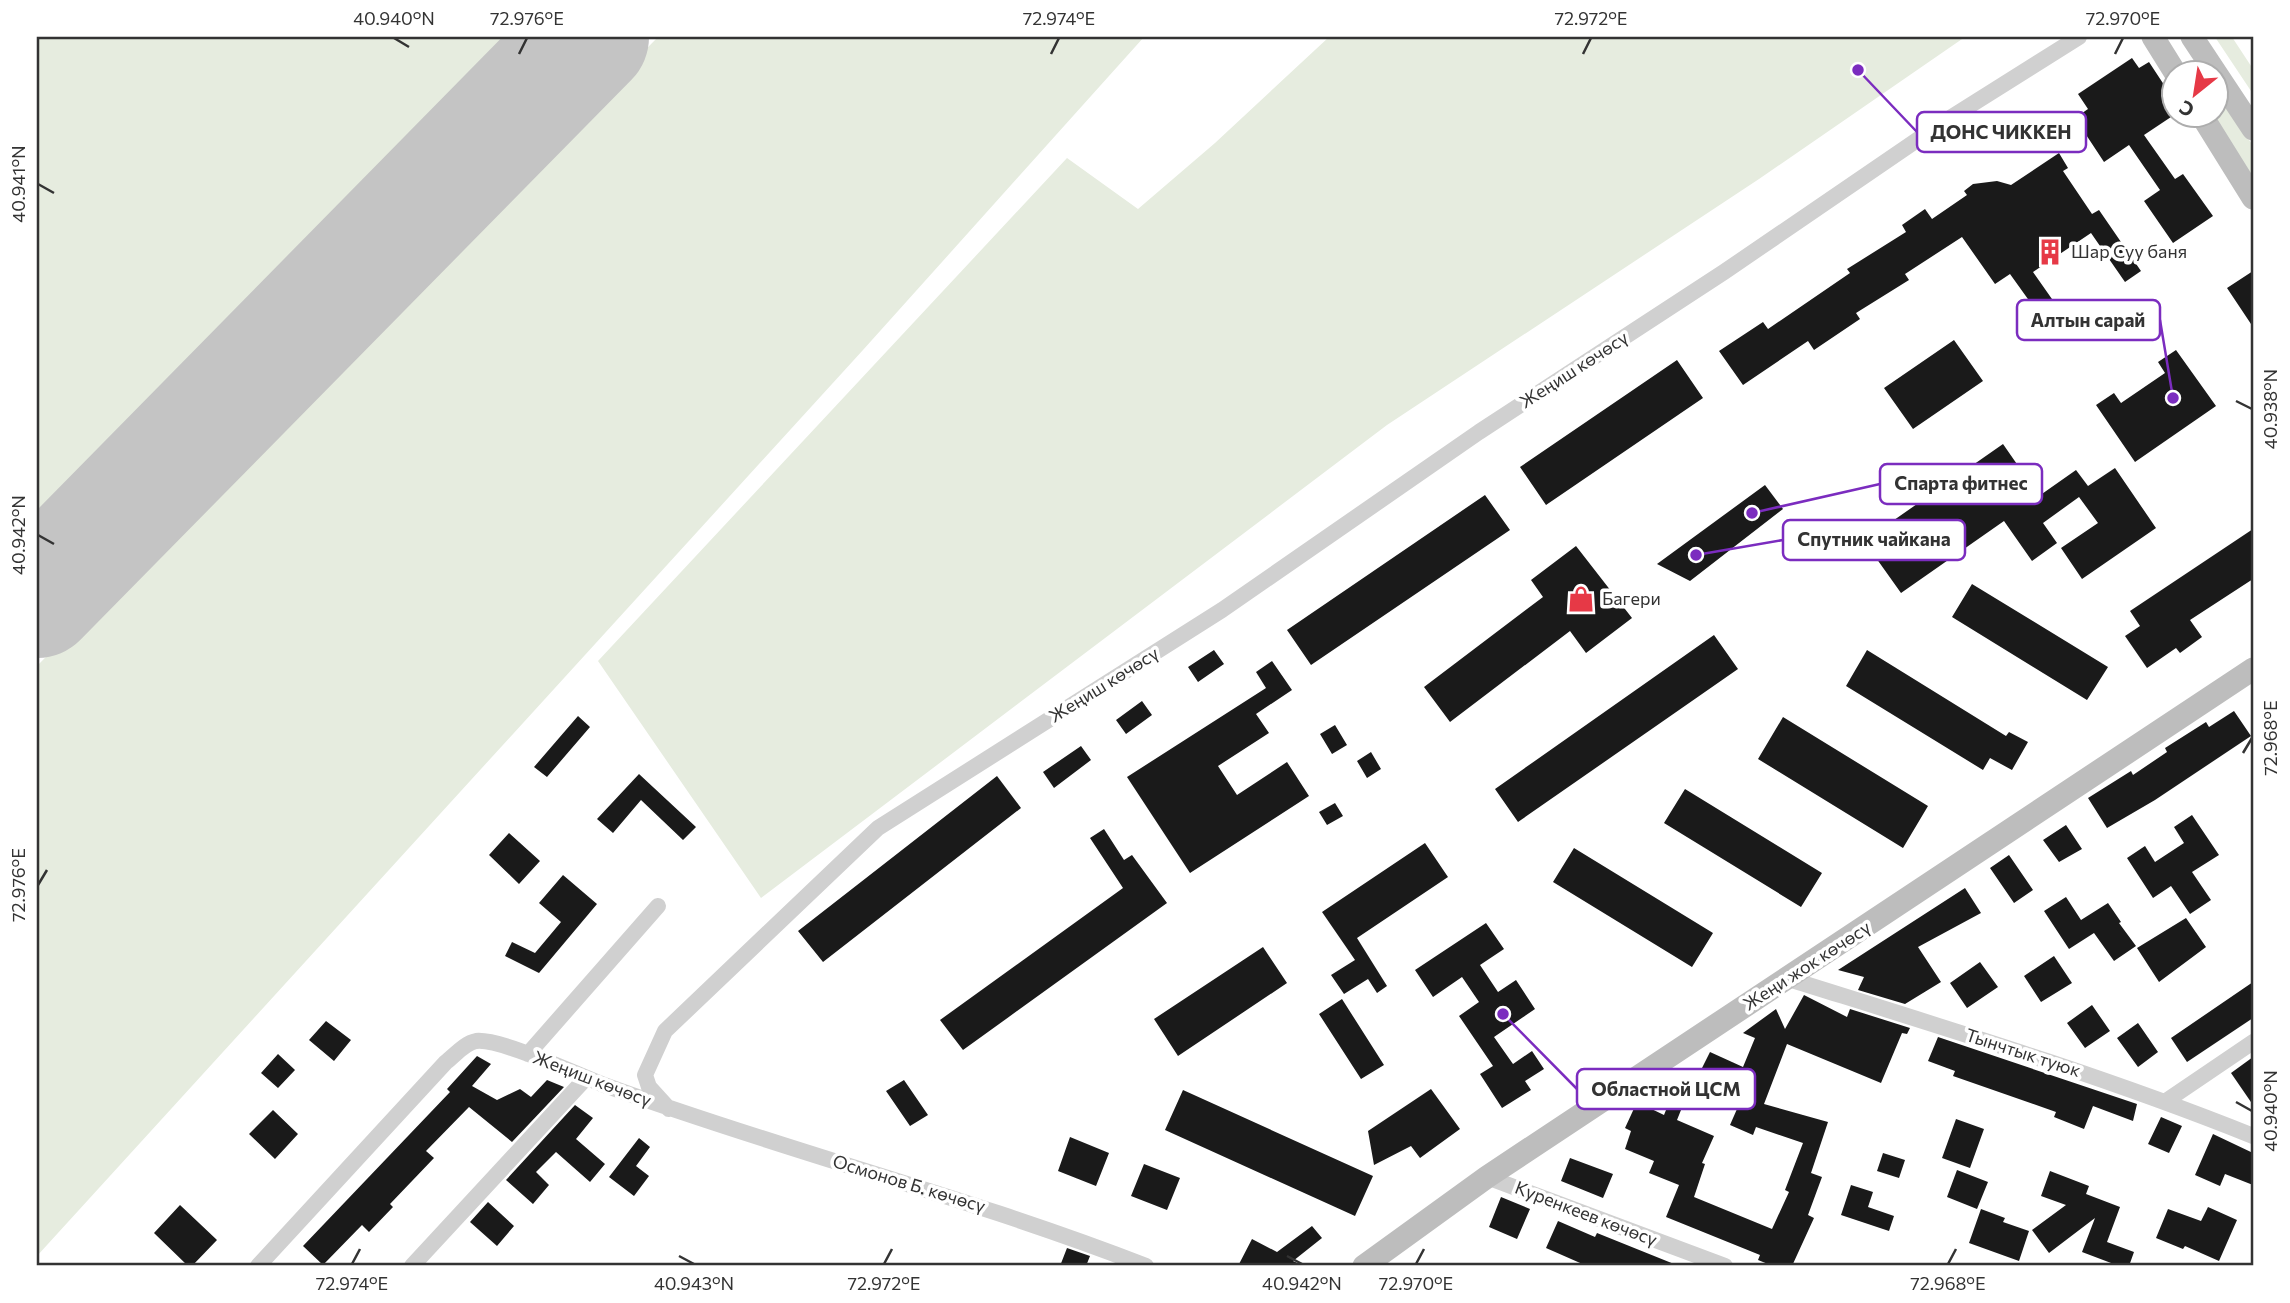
<svg xmlns="http://www.w3.org/2000/svg" width="2290" height="1303" font-family="Commissioner,sans-serif">
	<style>
		.green { fill: #e6ecdf }
		.lines { fill: none; stroke-linecap: round; stroke-linejoin: round }
		.runway { stroke: #c4c4c4; stroke-width: 122 }
		.building { fill: #1a1a1a }
		.minor { stroke: #d0d0d0; stroke-width: 16 }
		.secondary { stroke: #bdbdbd; stroke-width: 23 }
		.ticks { fill: none; stroke: #333; stroke-width: 2.5 }
		.labels { text-anchor: middle; stroke-width: 7; stroke-linejoin: round; paint-order: stroke }
		.poi-label { font-size: 18px; fill: #333; stroke: #fff; text-anchor: start }
		.street-label { font-size: 18px; fill: #333; stroke: #fff }
		.leader { fill: none; stroke: #7b2cbf; stroke-width: 2.5 }
		.callout-dot { fill: #7b2cbf; stroke: #fff; stroke-width: 2.5 }
		.callout { fill: #fff; stroke: #7b2cbf; stroke-width: 2.5 }
		.callout-label { font-size: 19px; text-anchor: middle; font-weight: bold; fill: #333 }
		.neatline { fill: none; stroke: #333; stroke-width: 2.5 }
		.ticks-label { font-size: 18px; text-anchor: middle; fill: #333 }
	</style>
	<rect width="100%" height="100%" fill="#fff"/>
	<path class="green" d="M37,37H519L37,527Z
		M658,37H1144L863,350L37,1256V666Z
		M1329,37H1965L1759,179L1387,425L761,898L598,661L1067,158L1138,209L1215,143Z
		M2215,37H2232L2253,69V94Z
		M2217,90L2253,146V178L2212,116H2216Z"/>
	<g class="lines">
		<path class="runway" d="M37,597L588,37"/>
	</g>
	<path class="building" d="M2132,58L2139,68L2149,62L2174,100V115L2144,135L2175,179L2183,174L2213,216L2173,243L2144,201L2160,190L2129,145L2104,162L2075,118L2088,109L2078,94Z
		M2059,153L2068,168L2063,171L2092,214L2099,210L2141,271L2125,282L2091,233L2033,272L2066,319L2050,330L2010,274L1995,284L1962,237L1905,274L1909,280L1856,313L1860,319L1814,350L1808,341L1743,385L1719,351L1763,322L1768,329L1850,273L1847,269L1906,232L1902,225L1925,209L1932,219L1967,195L1964,191L1973,184L1997,181L2011,185Z
		M2253,271V327L2227,288Z
		M1954,340L1983,381L1913,429L1884,388Z
		M2176,350L2216,406L2135,462L2096,405L2114,393L2121,403L2165,373L2158,362Z
		M1677,360L1703,398L1546,505L1520,467Z
		M2003,444L2039,496L2076,470L2088,486L2115,468L2156,528L2082,579L2061,548L2098,523L2079,497L2043,523L2057,543L2032,561L2004,521L1901,593L1864,541Z
		M1765,485L1783,509L1690,581L1657,564Z
		M1485,495L1510,530L1311,665L1287,630Z
		M2253,529V579L2190,620L2202,637L2180,653L2176,648L2147,668L2125,636L2140,626L2130,611Z
		M1576,546L1632,618L1586,653L1570,631L1450,722L1424,687L1543,597L1531,580Z
		M1972,584L2108,667L2087,700L1952,617Z
		M1714,635L1738,669L1518,822L1495,789Z
		M1214,650L1224,664L1198,682L1188,667Z
		M1867,650L2006,736L2009,732L2028,742L2012,770L1990,758L1983,770L1846,686Z
		M1272,661L1292,690L1256,714L1269,733L1218,766L1237,795L1287,762L1309,796L1190,873L1127,777L1266,688L1256,672Z
		M1142,701L1152,715L1126,734L1116,720Z
		M2234,711L2251,736L2155,800L2107,828L2088,798L2131,771L2133,775L2167,752L2165,748L2206,722L2209,727Z
		M578,716L590,727L547,777L534,767Z
		M1783,717L1928,806L1903,848L1758,759Z
		M1335,725L1347,745L1332,754L1320,734Z
		M1081,746L1091,760L1054,788L1043,772Z
		M1371,752L1381,769L1367,778L1357,761Z
		M639,774L696,827L683,840L641,800L613,833L597,819Z
		M997,776L1021,808L823,962L798,931Z
		M1685,789L1822,873L1801,907L1664,823Z
		M1335,803L1343,816L1327,825L1319,812Z
		M2192,815L2219,855L2192,872L2211,900L2190,914L2171,886L2153,898L2127,858L2145,846L2155,862L2184,843L2174,827Z
		M2066,825L2082,849L2059,862L2043,840Z
		M1104,829L1124,860L1132,855L1167,903L963,1050L940,1020L1123,888L1090,838Z
		M509,833L540,861L519,884L489,855Z
		M1425,843L1448,877L1357,938L1387,986L1377,993L1368,979L1344,994L1331,975L1355,960L1322,912Z
		M1574,848L1713,933L1692,967L1553,882Z
		M2009,855L2033,890L2014,903L1990,868Z
		M563,875L597,904L539,973L505,956L512,942L535,953L561,922L539,903Z
		M1965,888L1981,913L1918,947L1941,982L1905,1004L1858,990L1864,977L1838,970Z
		M2066,897L2081,920L2108,903L2121,922L2119,923L2136,946L2114,961L2094,933L2069,949L2044,911Z
		M2186,918L2206,947L2159,982L2137,948Z
		M1486,923L1504,949L1480,965L1498,992L1516,980L1535,1009L1494,1037L1513,1064L1532,1051L1544,1069L1525,1081L1531,1090L1502,1108L1480,1074L1493,1066L1459,1016L1479,1002L1462,977L1433,997L1415,970Z
		M1263,947L1287,983L1178,1056L1154,1019Z
		M2054,956L2072,983L2041,1002L2024,976Z
		M1980,962L1998,987L1967,1008L1950,983Z
		M2253,982V1018L2187,1062L2171,1038Z
		M1804,995L1847,1017L1850,1009L1910,1028L1907,1034L1902,1033L1881,1083L1787,1044L1764,1104L1828,1122L1811,1173L1822,1177L1808,1215L1814,1218L1792,1266H1773L1758,1260L1760,1255L1666,1217L1679,1185L1649,1173L1654,1161L1625,1149L1631,1131L1625,1128L1637,1102L1664,1115L1676,1085L1668,1081L1681,1069L1695,1075L1677,1120L1714,1136L1702,1163L1705,1164L1694,1197L1772,1229L1789,1192L1785,1190L1803,1143L1756,1127L1753,1135L1730,1125L1737,1109L1692,1088L1710,1052L1743,1067L1755,1038L1743,1033L1776,1009L1785,1029Z
		M1342,999L1384,1065L1361,1079L1319,1014Z
		M2092,1005L2110,1031L2085,1048L2067,1023Z
		M326,1021L351,1040L334,1061L309,1040Z
		M2138,1023L2158,1052L2138,1067L2117,1038Z
		M1938,1037L2137,1104L2133,1121L2093,1106L2084,1129L2054,1117L2056,1112L1953,1076L1955,1071L1928,1061Z
		M278,1054L295,1070L278,1088L261,1073Z
		M477,1056L491,1064L472,1086L497,1100L520,1089L531,1097L547,1080L564,1087L512,1142L469,1107L426,1151L434,1158L390,1204L393,1207L369,1232L362,1225L323,1265L303,1246L450,1092L447,1089Z
		M2253,1057V1105L2231,1073Z
		M904,1080L928,1115L910,1126L886,1091Z
		M1431,1089L1460,1129L1420,1158L1411,1146L1374,1165L1368,1131Z
		M1183,1090L1373,1176L1355,1216L1165,1130Z
		M575,1105L593,1118L576,1139L605,1164L590,1182L556,1152L536,1172L549,1185L533,1204L506,1180Z
		M273,1110L298,1134L275,1159L249,1134Z
		M2161,1117L2182,1126L2169,1153L2148,1144Z
		M1956,1119L1984,1129L1970,1168L1942,1158Z
		M2213,1134L2253,1153V1185L2225,1174L2220,1186L2195,1175Z
		M1070,1137L1109,1153L1096,1186L1058,1171Z
		M639,1138L650,1147L636,1166L649,1176L634,1196L609,1177Z
		M1883,1153L1905,1160L1899,1178L1877,1171Z
		M1570,1158L1613,1174L1603,1198L1561,1181Z
		M1144,1164L1180,1178L1167,1210L1131,1196Z
		M1957,1170L1988,1182L1977,1209L1947,1197Z
		M2050,1171L2089,1186L2086,1194L2120,1207L2107,1242L2134,1252L2129,1266H2119L2082,1252L2095,1218L2049,1253L2032,1230L2066,1205L2041,1196Z
		M1851,1185L1873,1192L1868,1207L1894,1216L1889,1231L1841,1215Z
		M1501,1197L1530,1209L1517,1239L1489,1227Z
		M488,1202L514,1226L497,1246L470,1222Z
		M180,1205L217,1240L192,1266H188L154,1233Z
		M2208,1207L2237,1220L2219,1261L2185,1246L2183,1249L2156,1238L2168,1209L2201,1221Z
		M1981,1209L2005,1218L2003,1222L2029,1231L2019,1261L1969,1243Z
		M1558,1221L1595,1237L1597,1233L1679,1266H1587L1546,1248Z
		M1312,1226L1322,1238L1293,1261L1304,1266H1238L1252,1239L1277,1252Z
		M1067,1248L1090,1256L1086,1266H1060Z"/>
	<g class="lines">
		<path class="minor" d="M1789,979C1945,1028 2101,1075 2253,1136
			M528,1054L658,906
			M2166,1101L2253,1042
			M669,1109L649,1087L645,1075L665,1031L878,828L1222,610L1479,432L1724,272L1939,125L2079,37
			M1487,1177L1725,1266
			M258,1266L446,1062C455,1055 465,1043 476,1041C501,1038 579,1076 607,1086C785,1151 969,1197 1146,1266
			M412,1266L586,1078"/>
		<path class="secondary" d="M2153,37L2176,74
			M2192,37L2253,129
			M2202,116L2253,198
			M1364,1266L1487,1177L2253,669"/>
	</g>
	<path class="ticks" d="M394,38L409,47M519,54L527,38M1051,54L1059,38M1583,54L1591,38M2115,54L2123,38M38,184L54,193M2236,401L2252,409M38,535L54,544M2243,753L2252,738M38,885L47,870M2236,1102L2252,1111M679,1256L694,1264M1287,1256L1302,1264M352,1264L360,1249M884,1264L892,1249M1416,1264L1424,1249M1948,1264L1956,1249"/>
	<defs>
		<g id="building-bare" transform="scale(2.1)"><path d="M-4-6H4V6H1V3H-1V6H-4ZM-2.5-4.3h1.7v1.8h-1.7ZM.8-4.3h1.7v1.8H.8ZM-2.5-1h1.7V.8h-1.7ZM.8-1h1.7V.8H.8Z" fill="#e63946" stroke="#fff" stroke-width="2.5" paint-order="stroke"/></g>
		<g id="shop-bare" transform="scale(2.1)"><path d="M-5-2.5h2.3a2.7 3.5 0 0 1 5.4 0H5L5.5 6h-11ZM-1.5-2.5h3a1.5 2.3 0 0 0-3 0Z" fill="#e63946" stroke="#fff" stroke-width="2.5" paint-order="stroke"/></g>
	</defs>
	<g fill-rule="evenodd">
		<use href="#building-bare" x="2050" y="252"/>
		<use href="#shop-bare" x="1581" y="599"/>
	</g>
	<g class="labels">
		<g class="poi-label">
			<text x="2071" y="258">Шар Суу баня</text>
			<text x="1602" y="605">Багери</text>
		</g>
		<g class="street-label">
			<text transform="translate(1574 370) rotate(-33)" y="6">Жеңиш көчөсү</text>
			<text transform="translate(1104 685) rotate(-32)" y="6">Жеңиш көчөсү</text>
			<text transform="translate(1807 966) rotate(-33)" y="6">Жеңи жок көчөсү</text>
			<text transform="translate(2023 1053) rotate(18)" y="6">Тынчтык туюк</text>
			<text transform="translate(592 1079) rotate(21)" y="6">Жеңиш көчөсү</text>
			<text transform="translate(909 1184) rotate(17)" y="6">Осмонов Б. көчөсү</text>
			<text transform="translate(1586 1214) rotate(21)" y="6">Куренкеев көчөсү</text>
		</g>
	</g>
	<path class="leader" d="M1858 70L1917 132M2173 398L2160 320M1752 513L1880 484M1696 555L1783 540M1503 1014L1577 1089"/>
	<g class="callout-dot">
		<circle cx="1858" cy="70" r="7"/>
		<circle cx="2173" cy="398" r="7"/>
		<circle cx="1752" cy="513" r="7"/>
		<circle cx="1696" cy="555" r="7"/>
		<circle cx="1503" cy="1014" r="7"/>
	</g>
	<g class="callout">
		<rect x="1917" y="112" width="169" height="40" rx="7"/>
		<rect x="2017" y="300" width="143" height="40" rx="7"/>
		<rect x="1880" y="464" width="162" height="40" rx="7"/>
		<rect x="1783" y="520" width="182" height="40" rx="7"/>
		<rect x="1577" y="1069" width="178" height="40" rx="7"/>
	</g>
	<g class="callout-label">
		<text x="2001" y="139">ДОНС ЧИККЕН</text>
		<text x="2088" y="327">Алтын сарай</text>
		<text x="1961" y="490">Спарта фитнес</text>
		<text x="1874" y="546">Спутник чайкана</text>
		<text x="1666" y="1096">Областной ЦСМ</text>
	</g>
	<rect width="2290" height="1303" fill="none" stroke="#ffffff" stroke-width="77"/>
	<g transform="translate(2195 94) rotate(210)"><circle r="33" fill="#ffffff" stroke="#adadad" stroke-width="2"/>
	<path d="M0-5L12 26L0 18L-12 26Z" fill="#e63946"/>
	<text y="-10" font-size="19" font-weight="bold" text-anchor="middle" fill="#333333">С</text>
	</g>
	<rect x="38" y="38" width="2214" height="1226" class="neatline"/>
	<g class="ticks-label">
		<text x="394" y="25">40.940°N</text>
		<text x="527" y="25">72.976°E</text>
		<text x="1059" y="25">72.974°E</text>
		<text x="1591" y="25">72.972°E</text>
		<text x="2123" y="25">72.970°E</text>
		<text transform="translate(19 184) rotate(-90)" y="6">40.941°N</text>
		<text transform="translate(2271 409) rotate(-90)" y="6">40.938°N</text>
		<text transform="translate(19 535) rotate(-90)" y="6">40.942°N</text>
		<text transform="translate(2271 738) rotate(-90)" y="6">72.968°E</text>
		<text transform="translate(19 885) rotate(-90)" y="6">72.976°E</text>
		<text transform="translate(2271 1111) rotate(-90)" y="6">40.940°N</text>
		<text x="352" y="1290">72.974°E</text>
		<text x="694" y="1290">40.943°N</text>
		<text x="884" y="1290">72.972°E</text>
		<text x="1302" y="1290">40.942°N</text>
		<text x="1416" y="1290">72.970°E</text>
		<text x="1948" y="1290">72.968°E</text>
	</g>
</svg>
